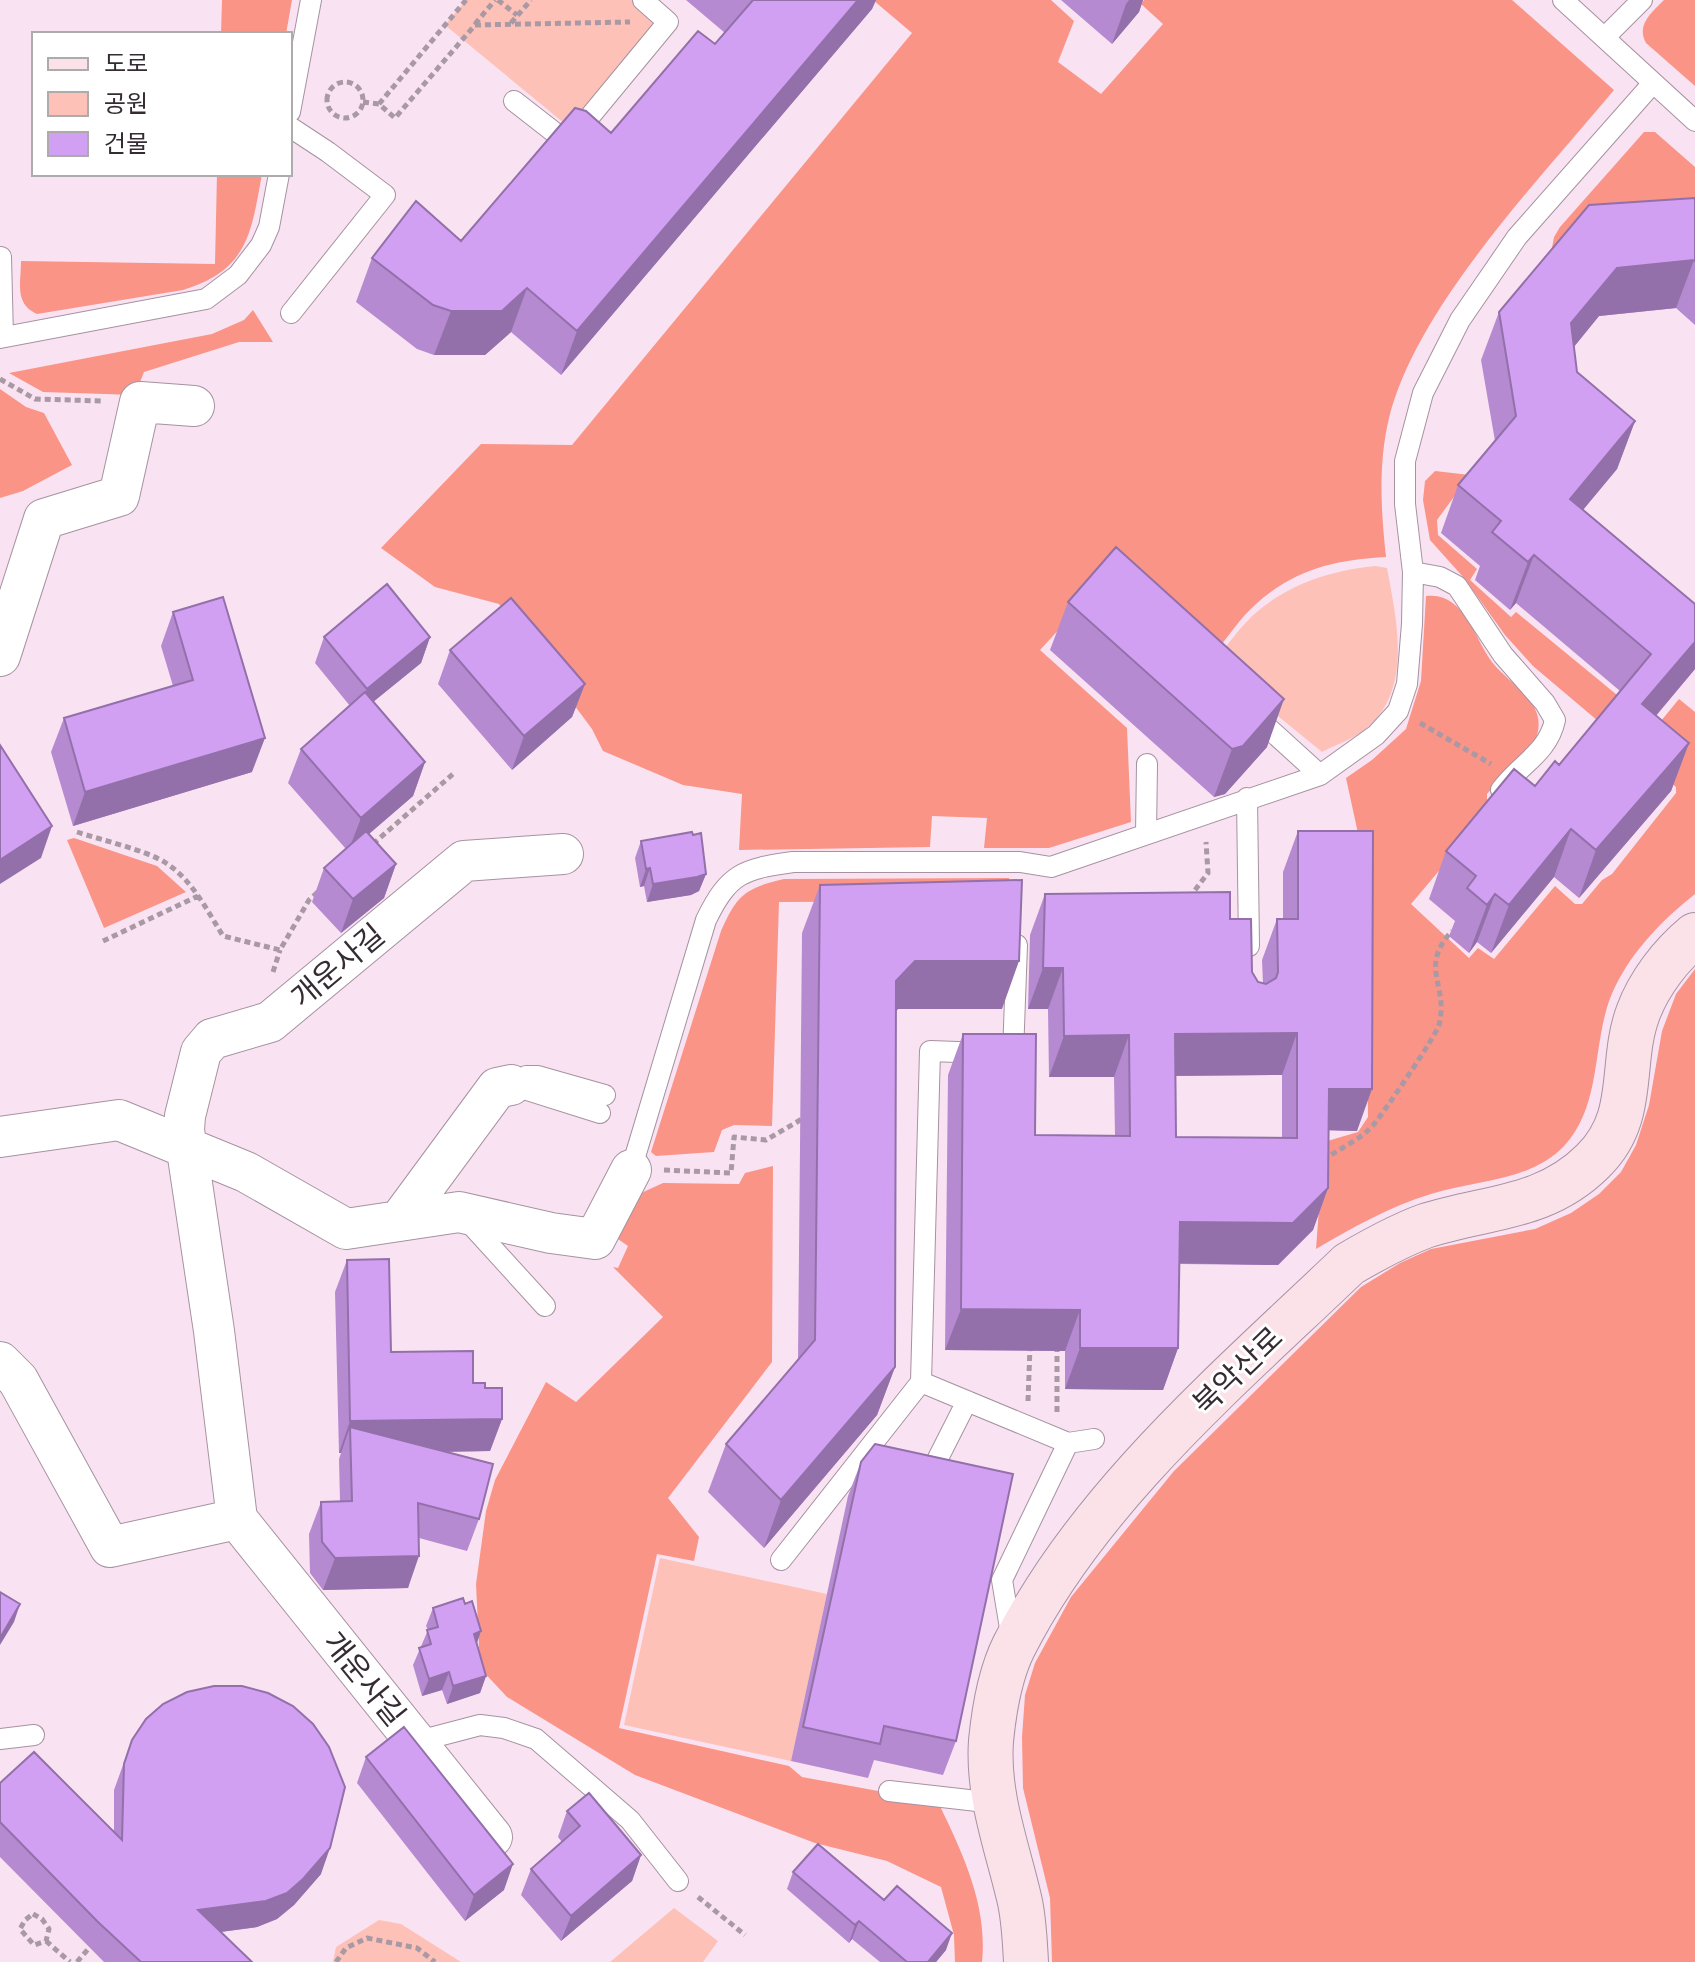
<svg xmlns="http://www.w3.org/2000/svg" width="1695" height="1962" font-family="'PT Sans Narrow','Noto Sans KR',sans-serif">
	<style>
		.green { fill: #fec1b8 }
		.forest { fill: #fa9487 }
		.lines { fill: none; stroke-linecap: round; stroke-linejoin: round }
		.lane-casing { stroke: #a692a0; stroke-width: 22 }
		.street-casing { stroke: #a692a0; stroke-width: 42 }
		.secondary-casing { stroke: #a692a0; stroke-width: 46 }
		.path { stroke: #a999a4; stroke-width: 5; stroke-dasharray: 6 4; stroke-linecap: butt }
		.lane { stroke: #fff; stroke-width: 20 }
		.street { stroke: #fff; stroke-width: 40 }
		.secondary { stroke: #fbe2e9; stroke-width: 44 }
		.wall { fill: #b58ad1; fill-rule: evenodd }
		.shaded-wall { fill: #9370aa }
		.building { fill: #d2a0f3; stroke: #9370aa; stroke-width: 2; fill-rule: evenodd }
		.labels { text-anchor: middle; stroke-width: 6; stroke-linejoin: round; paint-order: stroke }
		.street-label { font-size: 30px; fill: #342c32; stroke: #fff }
	</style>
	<rect width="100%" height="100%" fill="#f9e3f2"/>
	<path class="green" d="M466,0H632L658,21L570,128L445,25Z
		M1375,566L1387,568C1397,622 1414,693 1362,732C1350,740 1335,745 1322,752L1213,663C1227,646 1241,625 1258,611C1291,583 1334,570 1375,566Z
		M660,1558L827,1594L791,1761L624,1725Z
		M674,1908L718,1941L703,1962H610Z
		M379,1920L401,1924L461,1962H333L336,1947Z"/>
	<path class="forest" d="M222,0H292L286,34H221Z
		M873,0H1051L1074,21L1058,62L1101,94L1163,24L1141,4L1144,0H1512L1614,90C1540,179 1417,306 1389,418C1378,464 1381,511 1386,557C1335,560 1294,569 1255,605C1240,618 1228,637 1215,653L1098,587L1040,650L1127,728L1131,822L1049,848H984L987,818L932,816L930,847L739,850L742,794L683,785L603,751L592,729L499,604L435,587L381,548L481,444L572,445L912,33Z
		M1664,0H1695V86L1646,43C1636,25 1651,13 1664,0Z
		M1644,132H1655L1695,167V244L1551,253L1554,237L1560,227Z
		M217,174H262C251,234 248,270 183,290L37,314C14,303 21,284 21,261L215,264Z
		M253,310L273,342H239L144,372L135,395L43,392L9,373L212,334L244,320Z
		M0,389L26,407L44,413L72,465L23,491L0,498Z
		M1435,471L1470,475L1437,520L1438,535L1477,569L1470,580L1511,617L1516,612L1656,727L1679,699L1695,712V894C1661,921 1628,955 1611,996C1592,1044 1602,1104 1565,1145C1531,1182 1475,1180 1431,1194C1390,1206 1352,1228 1316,1249L1324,1142L1358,1132L1368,1117L1364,861L1346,778L1372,760L1406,729L1421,681L1426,596C1464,591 1474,638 1492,662C1508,683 1544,700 1538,731C1534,755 1502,776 1487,794V814L1411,904L1469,958L1478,948L1494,959L1555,886L1575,904H1582L1602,880L1612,874L1676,793V787L1533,666L1505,635L1464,578L1430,540L1423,500L1425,481Z
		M74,838L157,866L186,892L104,928L67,840Z
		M1009,878L1010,901L779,902L772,1126L734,1125L722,1130L714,1152L656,1156L651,1152L721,931C737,895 745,888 784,879Z
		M1695,969V1962H1052L1050,1898L1023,1788L1022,1737L1025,1695L1035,1663L1071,1597L1174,1471L1361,1287L1400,1263L1431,1249L1535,1229L1571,1213L1599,1194L1621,1172L1636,1145L1649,1105L1662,1031L1676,994Z
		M773,1166L772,1362L668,1498L699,1537L694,1561L657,1554L619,1728L789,1766L802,1777L938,1802C962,1852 988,1905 982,1962H955L954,1935L941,1887L887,1861L815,1843L635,1775L507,1697L480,1668L476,1584L486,1511L495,1480L546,1382L576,1402L663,1317L613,1267L618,1268L628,1246L615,1237L639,1194L663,1183L739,1184L745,1173Z"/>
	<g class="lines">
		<g class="lane-casing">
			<path id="lane" d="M1563,0L1695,121
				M1605,37L1642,0
				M514,101L568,143L668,22L643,0
				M290,112L311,0
				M290,127L328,152L385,195L291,313
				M1,257L3,337
				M0,338L206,299L238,275L261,245L269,227L279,174
				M1413,572L1440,577L1457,586L1503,655L1545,703L1555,720C1548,753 1520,764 1501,790
				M1254,715L1320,775
				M1247,798L1249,946
				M1146,834L1147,764
				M511,1085L526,1076H538L605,1095
				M511,1085L600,1113
				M631,1170L706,920C729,873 743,869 793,862H1020L1051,867L1320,775L1376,735L1398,711L1407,684L1412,624L1413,572L1405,504V461L1423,393L1460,320L1517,237L1653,83
				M465,1218L545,1306
				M1068,1443L1094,1439
				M929,1476L967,1401
				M781,1560L921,1382
				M1012,1640L1002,1580L1068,1443L921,1382L930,1051L1013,1054L1017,945
				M0,1739L34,1735
				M415,1742L480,1725L504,1728L536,1739L630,1820L678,1881
				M889,1791L995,1803"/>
		</g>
		<g class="street-casing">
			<path id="street" d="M0,656L44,519L119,496L140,402L194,406
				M0,1137L119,1120L246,1172L346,1229L459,1212L551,1233L595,1239L631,1170
				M399,1221L497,1088L511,1085
				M0,1362L18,1380L110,1547L237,1519L214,1331L184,1130L185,1116L201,1052L212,1039L270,1022L464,861L563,854
				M237,1519L492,1837"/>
		</g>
		<g class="secondary-casing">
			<path id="secondary" d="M1026,1962C1025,1942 1024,1921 1020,1902C1008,1849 987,1796 991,1741C994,1710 1000,1674 1014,1646C1090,1496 1229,1379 1349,1264C1373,1250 1398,1236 1425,1226C1486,1206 1544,1210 1593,1161C1638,1117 1619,1064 1638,1013C1649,983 1671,955 1695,935"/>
		</g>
		<path class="path" d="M498,0L517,15
			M511,23L531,0
			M475,24L495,0
			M327 100a18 18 0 1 1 36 0a18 18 0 1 1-36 0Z
			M363,102L379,104L395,118L475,25L630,22
			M379,104L466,0
			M0,379L35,399L103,401
			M1420,723L1491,764
			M77,832C101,840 146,850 166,863C192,880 207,910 223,936L280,950L309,900L320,890
			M373,844L453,774
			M1189,898L1208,873L1206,842
			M103,941L198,896
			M273,972L280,950
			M1323,1160C1339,1149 1362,1139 1374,1124C1383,1114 1437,1034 1439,1025C1449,984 1418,968 1452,931
			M664,1170L731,1173L734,1137L766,1140L802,1119
			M1028,1401L1030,1347
			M1057,1412V1346
			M698,1897L745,1935
			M33,1914L42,1919L49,1929L46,1941L34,1945L20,1929L25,1920Z
			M46,1941L70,1962
			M77,1962L89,1948
			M336,1962L346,1948L367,1938L417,1948L435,1962"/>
		<use href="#lane" class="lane"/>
		<use href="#street" class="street"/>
		<use href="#secondary" class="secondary"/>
	</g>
	<path class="wall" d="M686,0H876L872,9L561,375L511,332L485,355H434L417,349L356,302L372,258L461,241L611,133L715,44L725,33Z
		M1061,0H1143L1139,12L1112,44Z
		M1695,198V325L1676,308L1599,316L1574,347L1577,372L1635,421L1617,469L1583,510L1695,604V669L1656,716L1689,743L1671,791L1579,898L1554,877L1491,953L1477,942L1469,953L1449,936L1455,921L1429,899L1446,851L1535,786L1559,765L1620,691L1516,603L1510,610L1475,580L1480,566L1441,533L1458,485L1495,441L1481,360L1499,312Z
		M1068,602L1267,747L1225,794L1214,797L1050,650Z
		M173,612L252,772L73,826L51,752L64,718L173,686L161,646Z
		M324,637H430L421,663L373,702L425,762L413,796L369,834L396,864L384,898L341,933L312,902L324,868L346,849L288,783L301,749L350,706L315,663Z
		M450,650L585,684L572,717L512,770L438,684Z
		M1298,831L1357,1131L1329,1130L1328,1188L1313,1230L1278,1265L1179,1264L1178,1348L1163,1390L1065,1389V1351L945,1350L948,1075L963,1034L1035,1135L1115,1136L1114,1077H1049L1048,1009H1028L1030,935L1045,894L1230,919L1252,972L1258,982L1263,984L1262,960L1277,919H1283V872ZM1282,1075V1138L1176,1137L1175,1076Z
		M641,841L706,874L699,891L691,895L647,902L644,886L640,887L635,858Z
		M820,885L1002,1009H898L896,1011L895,1367L877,1415L764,1548L708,1492L726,1444L798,1360L802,933Z
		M347,1260L391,1352L485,1388L502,1419L490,1451L445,1452L479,1519L467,1551L419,1538L408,1588L323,1590L310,1573L309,1534L321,1502L340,1501L339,1459L341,1453H339L335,1292Z
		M861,1462L956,1741L943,1775L874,1760L868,1778L791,1761L848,1496Z
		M433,1608L477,1643L486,1676L480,1693L447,1704L442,1690L422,1696L413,1665L428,1630L426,1626Z
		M132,1740L321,1874L294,1905L277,1919L257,1927L221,1932L252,1962H104L0,1857V1783L114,1831V1790Z
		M366,1757L504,1890L465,1921L357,1783Z
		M567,1811L641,1855L632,1881L561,1941L521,1895L531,1869L562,1842L558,1837Z
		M793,1872L884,1900L946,1950L936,1962H880L852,1939L849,1943L787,1889Z"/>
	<path class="shaded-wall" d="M858,0H876L872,9L561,375L577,331Z
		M1129,0H1143L1139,12L1112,44L1126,4Z
		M1694,260L1676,308L1599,316L1554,371L1571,323L1617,268Z
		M527,288L511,332L485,355H434L451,311Z
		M1635,421L1617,469L1552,547L1570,499Z
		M1534,555L1516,603L1510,610L1528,562Z
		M430,637L421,663L357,715L367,689Z
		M1695,642V669L1625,752L1642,704Z
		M585,684L572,717L512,770L524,736Z
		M1284,699L1267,747L1225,794L1214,797L1232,749Z
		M265,738L252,772L73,826L85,792Z
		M1689,743L1671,791L1579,898L1596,850Z
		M425,762L413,796L348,852L361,818Z
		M52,826L41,858L0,884V860Z
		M1571,829L1554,877L1491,953L1509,905Z
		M396,864L384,898L341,933L353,899Z
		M650,868L644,886L640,887L646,869Z
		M706,874L699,891L691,895L647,902L653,884Z
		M1495,894L1477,942L1469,953L1487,905Z
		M915,961H1019L1002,1009H898L879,1029L896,981Z
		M1043,968H1063L1048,1009H1028Z
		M1297,1033L1282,1075L1160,1076L1175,1034Z
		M1129,1035L1114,1077H1049L1064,1036Z
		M1329,1089H1372L1357,1131L1314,1130Z
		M1328,1188L1313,1230L1278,1265L1165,1263L1180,1222Z
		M961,1309L1080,1310L1065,1351L945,1350Z
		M1080,1348H1178L1163,1390L1065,1389Z
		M895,1367L877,1415L764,1548L781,1500Z
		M502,1419L490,1451L351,1453L350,1427L341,1453H339L350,1421Z
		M419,1556L408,1588L323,1590L335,1558Z
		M20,1604L14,1622L0,1645V1638Z
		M481,1631L475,1649L474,1634Z
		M449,1672L442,1690L422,1696L429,1679Z
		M486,1676L480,1693L447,1704L453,1686Z
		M330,1848L321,1874L294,1905L277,1919L257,1927L189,1936L198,1910Z
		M641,1855L632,1881L561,1941L571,1916Z
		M513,1864L504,1890L465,1921L474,1895Z
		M859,1921L852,1939L849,1943L855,1925Z
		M952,1933L946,1950L936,1962H928Z"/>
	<path class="building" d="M753,0H858L577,331L527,288L502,311H451L433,305L372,258L416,201L461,241L575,108L586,111L611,133L698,31L715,44Z
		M1695,198V261L1694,260L1617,268L1571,323L1577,372L1635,421L1570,499L1695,604V642L1642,704L1689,743L1596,850L1571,829L1509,905L1495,894L1487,905L1467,888L1476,876L1446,851L1514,769L1535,786L1555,761L1559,765L1651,654L1534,555L1528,562L1492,532L1501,521L1458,485L1516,416L1499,312L1589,205Z
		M1116,547L1284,699L1243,746L1232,749L1068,602Z
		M387,584L430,637L367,689L324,637Z
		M223,597L265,738L85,792L64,718L193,680L173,612Z
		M511,598L585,684L524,736L450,650Z
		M365,692L425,762L361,818L301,749Z
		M0,745L52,826L0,860Z
		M366,831L396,864L353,899L324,868Z
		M1298,831H1373L1372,1089H1329L1328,1188L1293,1223L1180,1222L1178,1348H1080V1310L961,1309L963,1034H1036L1035,1135L1130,1136L1129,1035L1064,1036L1063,968H1043L1045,894L1230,892V919H1251L1252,972L1258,982L1266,984L1276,978L1278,972L1277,919H1298ZM1297,1033V1138L1176,1137L1175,1034Z
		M692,832L693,835L701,833L706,874L697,877L653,884L650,868L646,869L641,841Z
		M1022,880L1019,961H915L896,981L895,1367L781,1500L726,1444L815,1340L820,885Z
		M389,1259L391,1352L473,1351V1383H485V1388H502V1419L350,1421L347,1260Z
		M350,1427L493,1464L479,1519L418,1503L419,1556L335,1558L322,1542L321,1502L352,1501Z
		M875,1444L1013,1474L956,1741L884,1726L880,1744L803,1727L861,1462Z
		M0,1592L20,1604L0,1638Z
		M463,1598L465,1604L472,1601L481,1631L474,1634L486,1676L453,1686L449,1672L429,1679L419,1648L431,1644L427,1630L438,1627L433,1608Z
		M214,1686H242L268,1693L293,1706L313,1724L329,1747L345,1787L330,1848L303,1879L287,1893L266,1901L198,1910L252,1962H141L98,1922L0,1822V1783L34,1752L122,1840L124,1764L132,1740L146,1719L163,1704L187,1692Z
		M404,1727L513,1864L474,1895L366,1757Z
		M589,1793L641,1855L571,1916L531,1869L580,1826L567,1811Z
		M818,1844L884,1900L897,1886L952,1933L928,1962H907L859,1921L855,1925L793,1872Z"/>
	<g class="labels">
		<g class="street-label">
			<text transform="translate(338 966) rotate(-40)" y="10">개운사길</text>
			<text transform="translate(1238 1371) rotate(-44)" y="10">북악산로</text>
			<text transform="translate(364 1679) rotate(51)" y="10">개운사길</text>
		</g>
	</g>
	<rect x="32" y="32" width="260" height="144" fill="#ffffff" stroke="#aeabad" stroke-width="2"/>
	<rect x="48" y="58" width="40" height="12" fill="#fbe2e9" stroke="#aeabad" stroke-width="2"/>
	<text x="104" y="72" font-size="24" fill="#342c32">도로</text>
	<rect x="48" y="92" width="40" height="24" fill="#fec1b8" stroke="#aeabad" stroke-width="2"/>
	<text x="104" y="112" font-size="24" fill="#342c32">공원</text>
	<rect x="48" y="132" width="40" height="24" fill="#d2a0f3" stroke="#aeabad" stroke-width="2"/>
	<text x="104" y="152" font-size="24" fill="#342c32">건물</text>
</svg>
